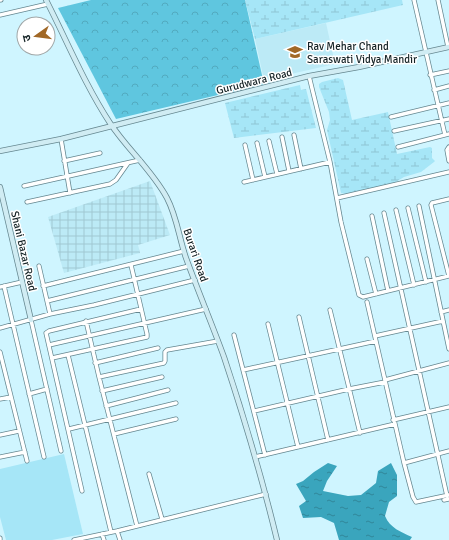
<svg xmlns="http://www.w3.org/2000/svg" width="449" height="540" font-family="Signika,'Noto Sans Devanagari',sans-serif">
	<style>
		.built { fill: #bceaf6 }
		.industrial { fill: url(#industrial-grid) }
		.forest { fill: url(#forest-crowns) }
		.wetland { fill: url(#wetland-marsh) }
		.green { fill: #a6e6f7 }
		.water { fill: url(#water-ripples) }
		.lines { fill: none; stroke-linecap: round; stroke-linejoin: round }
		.street-casing { stroke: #658790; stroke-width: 5 }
		.secondary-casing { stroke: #658790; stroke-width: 6 }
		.street { stroke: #fff; stroke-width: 3.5 }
		.secondary { stroke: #d0ecf3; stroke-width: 4.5 }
		.labels { text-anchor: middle; stroke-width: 3; stroke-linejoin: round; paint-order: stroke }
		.poi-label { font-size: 11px; fill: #152326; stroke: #fff; text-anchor: start }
		.street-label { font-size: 11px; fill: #152326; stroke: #fff }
	</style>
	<defs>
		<pattern id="industrial-grid" width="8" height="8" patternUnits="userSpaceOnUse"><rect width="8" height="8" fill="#bceaf6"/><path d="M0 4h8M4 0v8" fill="none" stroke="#a1c8d3"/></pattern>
		<pattern id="forest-crowns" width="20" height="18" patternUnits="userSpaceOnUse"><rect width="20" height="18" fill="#5fc6df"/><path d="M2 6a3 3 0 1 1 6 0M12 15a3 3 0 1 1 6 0" fill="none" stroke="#52aabf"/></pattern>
		<pattern id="wetland-marsh" width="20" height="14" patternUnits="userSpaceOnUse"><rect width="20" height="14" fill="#a6e6f7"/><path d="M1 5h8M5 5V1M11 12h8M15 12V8" fill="none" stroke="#8ec5d4"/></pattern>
		<pattern id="water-ripples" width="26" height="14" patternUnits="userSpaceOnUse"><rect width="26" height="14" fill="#3aa5bd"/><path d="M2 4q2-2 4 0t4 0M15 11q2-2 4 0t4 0" fill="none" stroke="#308699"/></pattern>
	</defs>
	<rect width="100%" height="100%" fill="#cff5ff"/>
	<path class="built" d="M326,23L335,64L264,80L255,39Z"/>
	<path class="industrial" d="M150,181L170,235L138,245L140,253L64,273L48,217Z"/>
	<path class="forest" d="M91,0H245L264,84L116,119L58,8Z"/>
	<path class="wetland" d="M245,0H402L403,5L255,39Z
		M338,78L343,80L352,120L388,112L397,154L430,147L432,148V158L435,161L434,162L421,172L404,177L394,183L346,194L341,193L327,130L330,120L329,112L319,87V84L322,82Z
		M300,85L301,90L306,89L316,128L234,138L225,103Z"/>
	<path class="green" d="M64,454L83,534L52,540H6L0,517V469Z"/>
	<path class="water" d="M328,463L337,466L327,481L323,491L348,496L361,495L376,483L378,471L391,463L397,475V496L389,502L385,516C390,528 401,532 412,537L410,540H339L334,523L321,517L303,518L299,506L306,501L296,484L303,481L314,472Z"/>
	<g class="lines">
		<g class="street-casing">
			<path id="street" d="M0,0H1
				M414,0L445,135
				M438,0L448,47
				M0,15L48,4
				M430,75L449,71
				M309,76L330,162L341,222L359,295L363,297L449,276
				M434,90L449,86
				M391,117L449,103
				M394,131L449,119
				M294,135L301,169
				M282,137L289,171
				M61,139L70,193
				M269,141L277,174
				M257,143L265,177
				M245,145L253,180
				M398,147L449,134
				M449,147L447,150L449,161
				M64,161L100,153
				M244,182L330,162
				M24,186L140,160
				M337,198L449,172
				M449,199L432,203L431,205L449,276
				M27,202L110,184L116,180L128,163
				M419,206L449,349
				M408,208L426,282
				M396,210L414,285
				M384,213L447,496
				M372,216L388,291
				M367,259L376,294
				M39,266L50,314
				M4,286L44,457
				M43,286L184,251
				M0,287L22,282
				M47,301L189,266
				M367,302L404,463L449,451
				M330,310L360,433
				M441,312L449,310
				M299,317L328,440
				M31,320L61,451
				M86,321L99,377L137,526
				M268,324L298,447
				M0,328L50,314L94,305L195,280
				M234,335L265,455
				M375,336L443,321
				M49,345L206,309
				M0,352L27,461
				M68,355L111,532
				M52,358L147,337V334L131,265
				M95,363L158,348
				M243,370L376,341
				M99,377L164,363L165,361V352L167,350L218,341
				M385,380L449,363
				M102,391L162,377
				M29,394L47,389
				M0,399L11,397
				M106,406L168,390
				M254,411L349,389L385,382
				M393,420L449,407
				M69,429L176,403
				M114,434L176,419
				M0,435L19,431
				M0,457L25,452
				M255,457L395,424
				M404,463L413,497L416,502L449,495
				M149,474L162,519
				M82,491L46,333L49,331L141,309
				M444,500L449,499
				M117,531L120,540
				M102,534L104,540
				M0,538V540
				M74,540L117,531L266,494"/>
		</g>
		<g class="secondary-casing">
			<path id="secondary" d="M46,0C67,41 85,85 110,123C127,149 152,170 167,198C177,217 179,238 186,258C198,291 212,324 224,357C244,417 262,478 277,540
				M0,151L61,139L309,76L359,67L449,47
				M0,187L31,320"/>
		</g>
		<use href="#street" class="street"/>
		<use href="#secondary" class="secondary"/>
	</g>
	<defs>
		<g id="school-bare" transform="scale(1.2)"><path d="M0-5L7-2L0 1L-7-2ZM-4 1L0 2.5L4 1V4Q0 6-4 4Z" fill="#a16826" stroke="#fff" stroke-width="2.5" paint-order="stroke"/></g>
	</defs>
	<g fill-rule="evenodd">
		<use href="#school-bare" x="295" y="52"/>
	</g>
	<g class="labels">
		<g class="poi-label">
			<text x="307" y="50">Rav Mehar Chand<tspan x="307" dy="13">Saraswati Vidya Mandir</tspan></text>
		</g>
		<g class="street-label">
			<text transform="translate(254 81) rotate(-14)" y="4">Gurudwara Road</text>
			<text transform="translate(24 251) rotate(77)" y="4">Shani Bazar Road</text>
			<text transform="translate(196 255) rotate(71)" y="4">Burari Road</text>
		</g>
	</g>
	<g transform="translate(36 36) rotate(256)"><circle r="19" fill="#ffffff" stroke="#a1a7a8"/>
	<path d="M0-3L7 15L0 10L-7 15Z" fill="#a16826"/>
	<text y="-6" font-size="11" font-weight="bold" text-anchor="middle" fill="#152326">उ</text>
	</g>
</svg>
